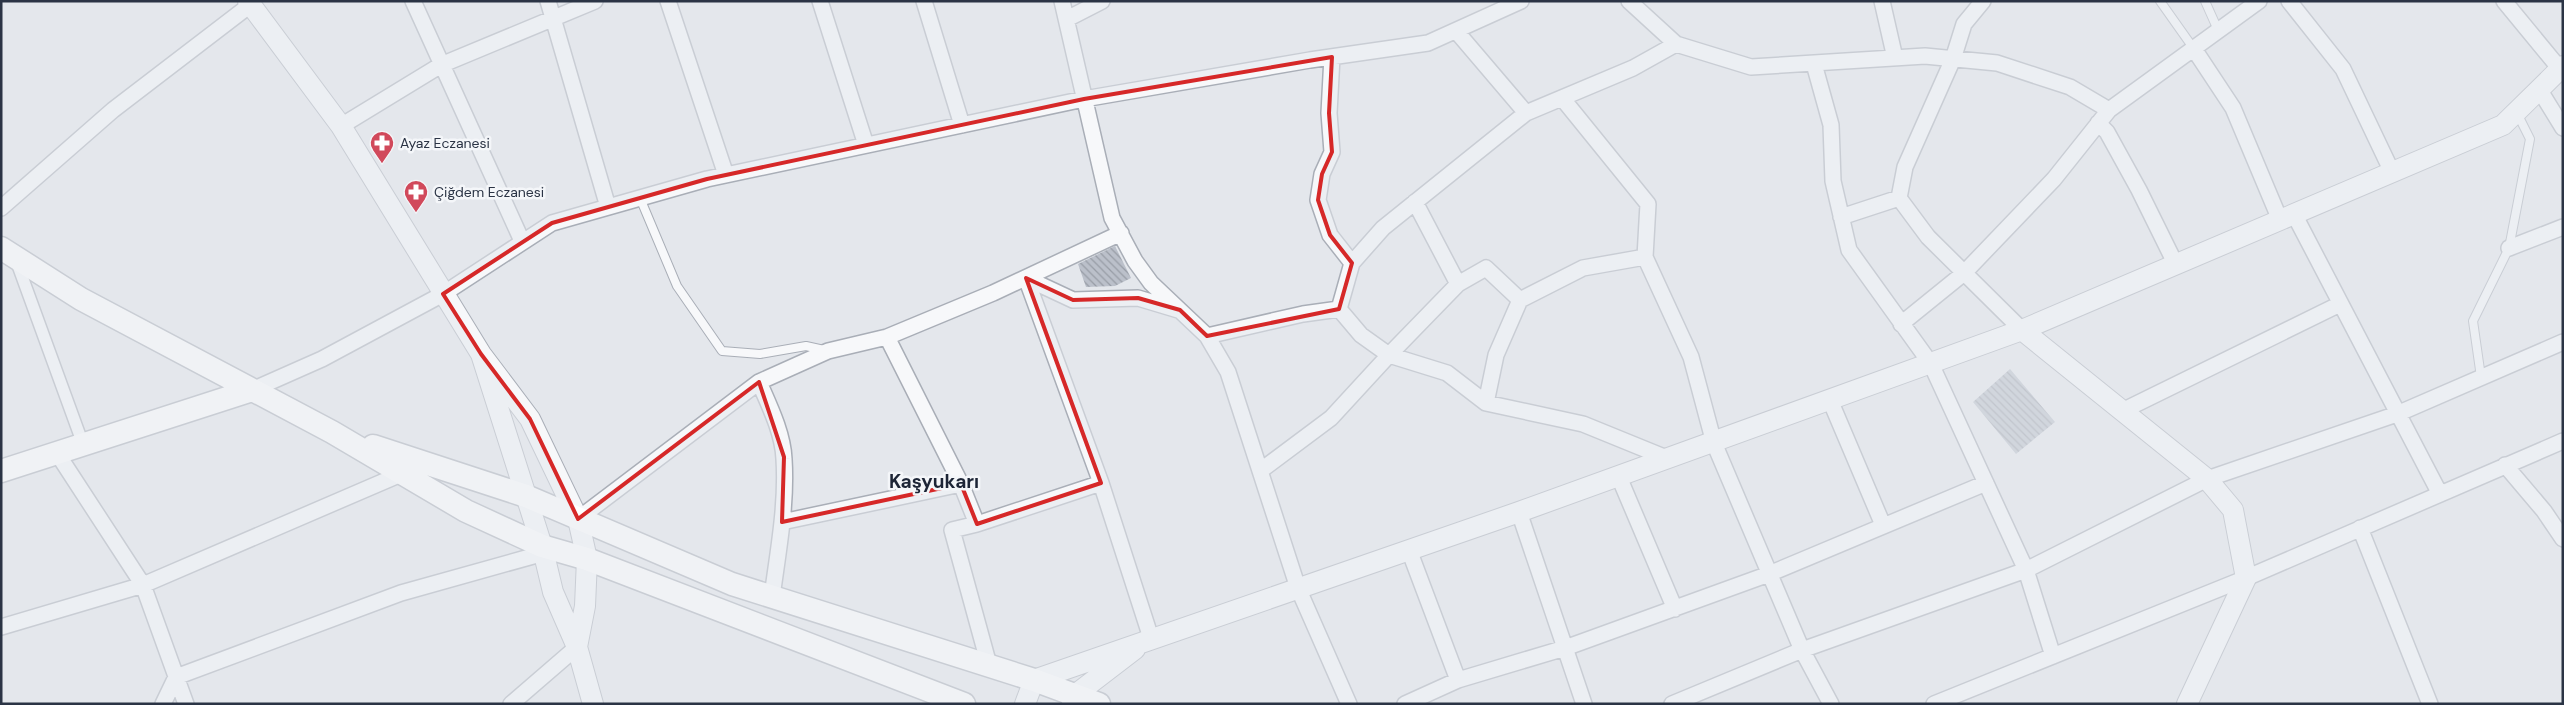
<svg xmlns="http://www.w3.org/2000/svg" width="2564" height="705" font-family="'DM Sans',sans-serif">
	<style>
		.building { fill: url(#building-back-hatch) }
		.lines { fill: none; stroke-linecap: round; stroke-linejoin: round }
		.service-casing { stroke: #a9aeb7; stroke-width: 10 }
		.pedestrian-casing { stroke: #a9aeb7; stroke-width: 14 }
		.minor-casing { stroke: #a9aeb7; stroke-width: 18 }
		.tertiary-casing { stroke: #a9aeb7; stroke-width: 22 }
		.secondary-casing { stroke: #a9aeb7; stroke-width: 25 }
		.service { stroke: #f7f8fa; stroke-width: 8 }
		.pedestrian { stroke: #f7f8fa; stroke-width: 11 }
		.minor { stroke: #f7f8fa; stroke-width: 15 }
		.tertiary { stroke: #f7f8fa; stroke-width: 20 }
		.secondary { stroke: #fff; stroke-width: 22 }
		.marked { fill: none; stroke: #d62828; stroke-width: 4; stroke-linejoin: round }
		.labels { text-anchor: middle; stroke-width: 5; stroke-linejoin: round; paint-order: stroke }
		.poi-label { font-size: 14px; fill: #2b3445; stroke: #f4f6f9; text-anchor: start }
		.district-label { font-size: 19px; font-weight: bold; fill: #1d2536; stroke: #f4f6f9 }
	</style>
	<defs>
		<pattern id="building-back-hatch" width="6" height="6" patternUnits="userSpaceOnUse" patternTransform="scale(1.25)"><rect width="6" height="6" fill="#bbc0ca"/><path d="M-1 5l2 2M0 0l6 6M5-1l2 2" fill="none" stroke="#989da6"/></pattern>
	</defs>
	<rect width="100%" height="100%" fill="#e4e7ec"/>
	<path class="building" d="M1115,246L1131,278L1115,286L1086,287L1078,264Z
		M2010,369L2055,422L2016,454L1973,402Z"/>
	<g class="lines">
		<g class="service-casing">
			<path id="service" d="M2160,1L2194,49
				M2205,1L2218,30
				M640,198L677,286L722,351L760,354L806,346L824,350
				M2481,377L2473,321L2509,248L2530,139L2517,113"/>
		</g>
		<g class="pedestrian-casing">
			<path id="pedestrian" d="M16,260L83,444"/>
		</g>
		<g class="minor-casing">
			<path id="minor" d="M413,1L522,241
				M548,1L608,207
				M668,1L726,175
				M820,1L866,145
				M924,1L962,125
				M1062,1L1112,218L1135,261L1151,283L1207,336L1228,372L1298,588L1349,704
				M1629,1L1676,44L1751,67L1925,56L1997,63L2070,87L2109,110
				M1882,1L1895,58
				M1983,1L1964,24L1953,59L1905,167L1899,198L1928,237L2022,330
				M2289,1L2343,69L2392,172
				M2504,1L2560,69
				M1067,19L1102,1
				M1457,32L1526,113
				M2194,49L2233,108L2280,220
				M1332,57L1329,113L1332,152L1322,174L1318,200L1330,235L1352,263
				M1814,64L1831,125L1833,181L1849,250L1931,364L2026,570L2053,656
				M2539,89L2563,128
				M1562,98L1648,204L1645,257L1691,357L1714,443L1802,650L1831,704
				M2098,123L2107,132L2139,190L2176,265
				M341,126L441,65L595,1
				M1415,202L1458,284
				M1,208L113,110L250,5
				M2294,214L2440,494
				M1841,217L1899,198
				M2509,248L2563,227
				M1026,278L1101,483L1151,638
				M1026,278L1073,300L1138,298L1178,310
				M1339,309L1352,263L1383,228L1526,113L1633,68L1676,44
				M1901,324L1964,273L2054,179L2109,110L2259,1
				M1207,336L1303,314L1339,309L1361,335L1389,355L1447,373L1486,403L1583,424L1669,459
				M887,337L961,484L977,524L1101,483
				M759,382C769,405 783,433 784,459C787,505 778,551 772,597
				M252,390L322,359L443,294L552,223L707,179L1084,99L1310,60L1428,43L1521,1
				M1830,400L1883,525
				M1486,403L1496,355L1520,300L1583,268L1645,257
				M2122,411L2340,304
				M57,453L143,585L186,704
				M2505,465L2544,511L2563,539
				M1260,471L1331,418L1389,355L1458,284L1486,268L1520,300
				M1619,477L1675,609
				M1519,512L1584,704
				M578,519L759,382L828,351L887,337L993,293L1121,233
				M782,522L961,484
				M977,524L952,530L989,665
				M2360,528L2430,704
				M1409,550L1458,680
				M1,627L143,585L408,471
				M163,704L176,677L401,593L544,553
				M511,704L577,647
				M1405,704L1458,680L1565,648L1769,574L1986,483
				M1672,704L1802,650L2026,570L2207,479L2397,414L2563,342
				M1934,704L2246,578L2563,441"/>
		</g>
		<g class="tertiary-casing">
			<path id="tertiary" d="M248,1L341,126L481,354L530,419L578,519L587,559L585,606L577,647L553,592L542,546L481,354
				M2022,330L2207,479L2233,510L2246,578L2187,704
				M577,647L593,704
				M1025,704L1034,680L1519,512L2022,330L2503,125L2563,66
				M1072,704L1075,695L1135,649"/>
		</g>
		<g class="secondary-casing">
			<path id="secondary" d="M1,248L81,299L332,432L466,511L542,546L587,559L964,704
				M373,446L526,496L732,584L1034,680L1099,704
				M1,471L252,390"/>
		</g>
		<use href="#service" class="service"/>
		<use href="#pedestrian" class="pedestrian"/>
		<use href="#minor" class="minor"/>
		<use href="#tertiary" class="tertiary"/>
		<use href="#secondary" class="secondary"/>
	</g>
	<path d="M0 0H2564V705H0ZM1332,57L1329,113L1332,152L1322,174L1318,200L1330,235L1352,263L1339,309L1207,336L1180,310L1138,298L1073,300L1026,278L1101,483L977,524L961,484L782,522L784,457L759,382L578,519L530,419L481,354L443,294L552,223L707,179L1084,99Z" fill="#e4e7ec" fill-opacity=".55" fill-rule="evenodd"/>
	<path class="marked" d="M1332,57L1329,113L1332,152L1322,174L1318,200L1330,235L1352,263L1339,309L1207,336L1180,310L1138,298L1073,300L1026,278L1101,483L977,524L961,484L782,522L784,457L759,382L578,519L530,419L481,354L443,294L552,223L707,179L1084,99Z"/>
	<defs>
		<g id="pharmacy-pin" transform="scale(1.25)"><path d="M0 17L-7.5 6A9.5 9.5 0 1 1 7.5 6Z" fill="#d1495b" stroke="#f4f6f9"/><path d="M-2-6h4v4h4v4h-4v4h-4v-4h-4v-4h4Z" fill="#fff"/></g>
	</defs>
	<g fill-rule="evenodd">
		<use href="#pharmacy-pin" x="382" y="143"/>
		<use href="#pharmacy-pin" x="416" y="192"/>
	</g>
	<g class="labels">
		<g class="poi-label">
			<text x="400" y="148">Ayaz Eczanesi</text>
			<text x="434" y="197">Çiğdem Eczanesi</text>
		</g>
		<g class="district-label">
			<text x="934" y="488">Kaşyukarı</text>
		</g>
	</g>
	<rect width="2564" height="705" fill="none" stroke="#2b3445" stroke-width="5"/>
</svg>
